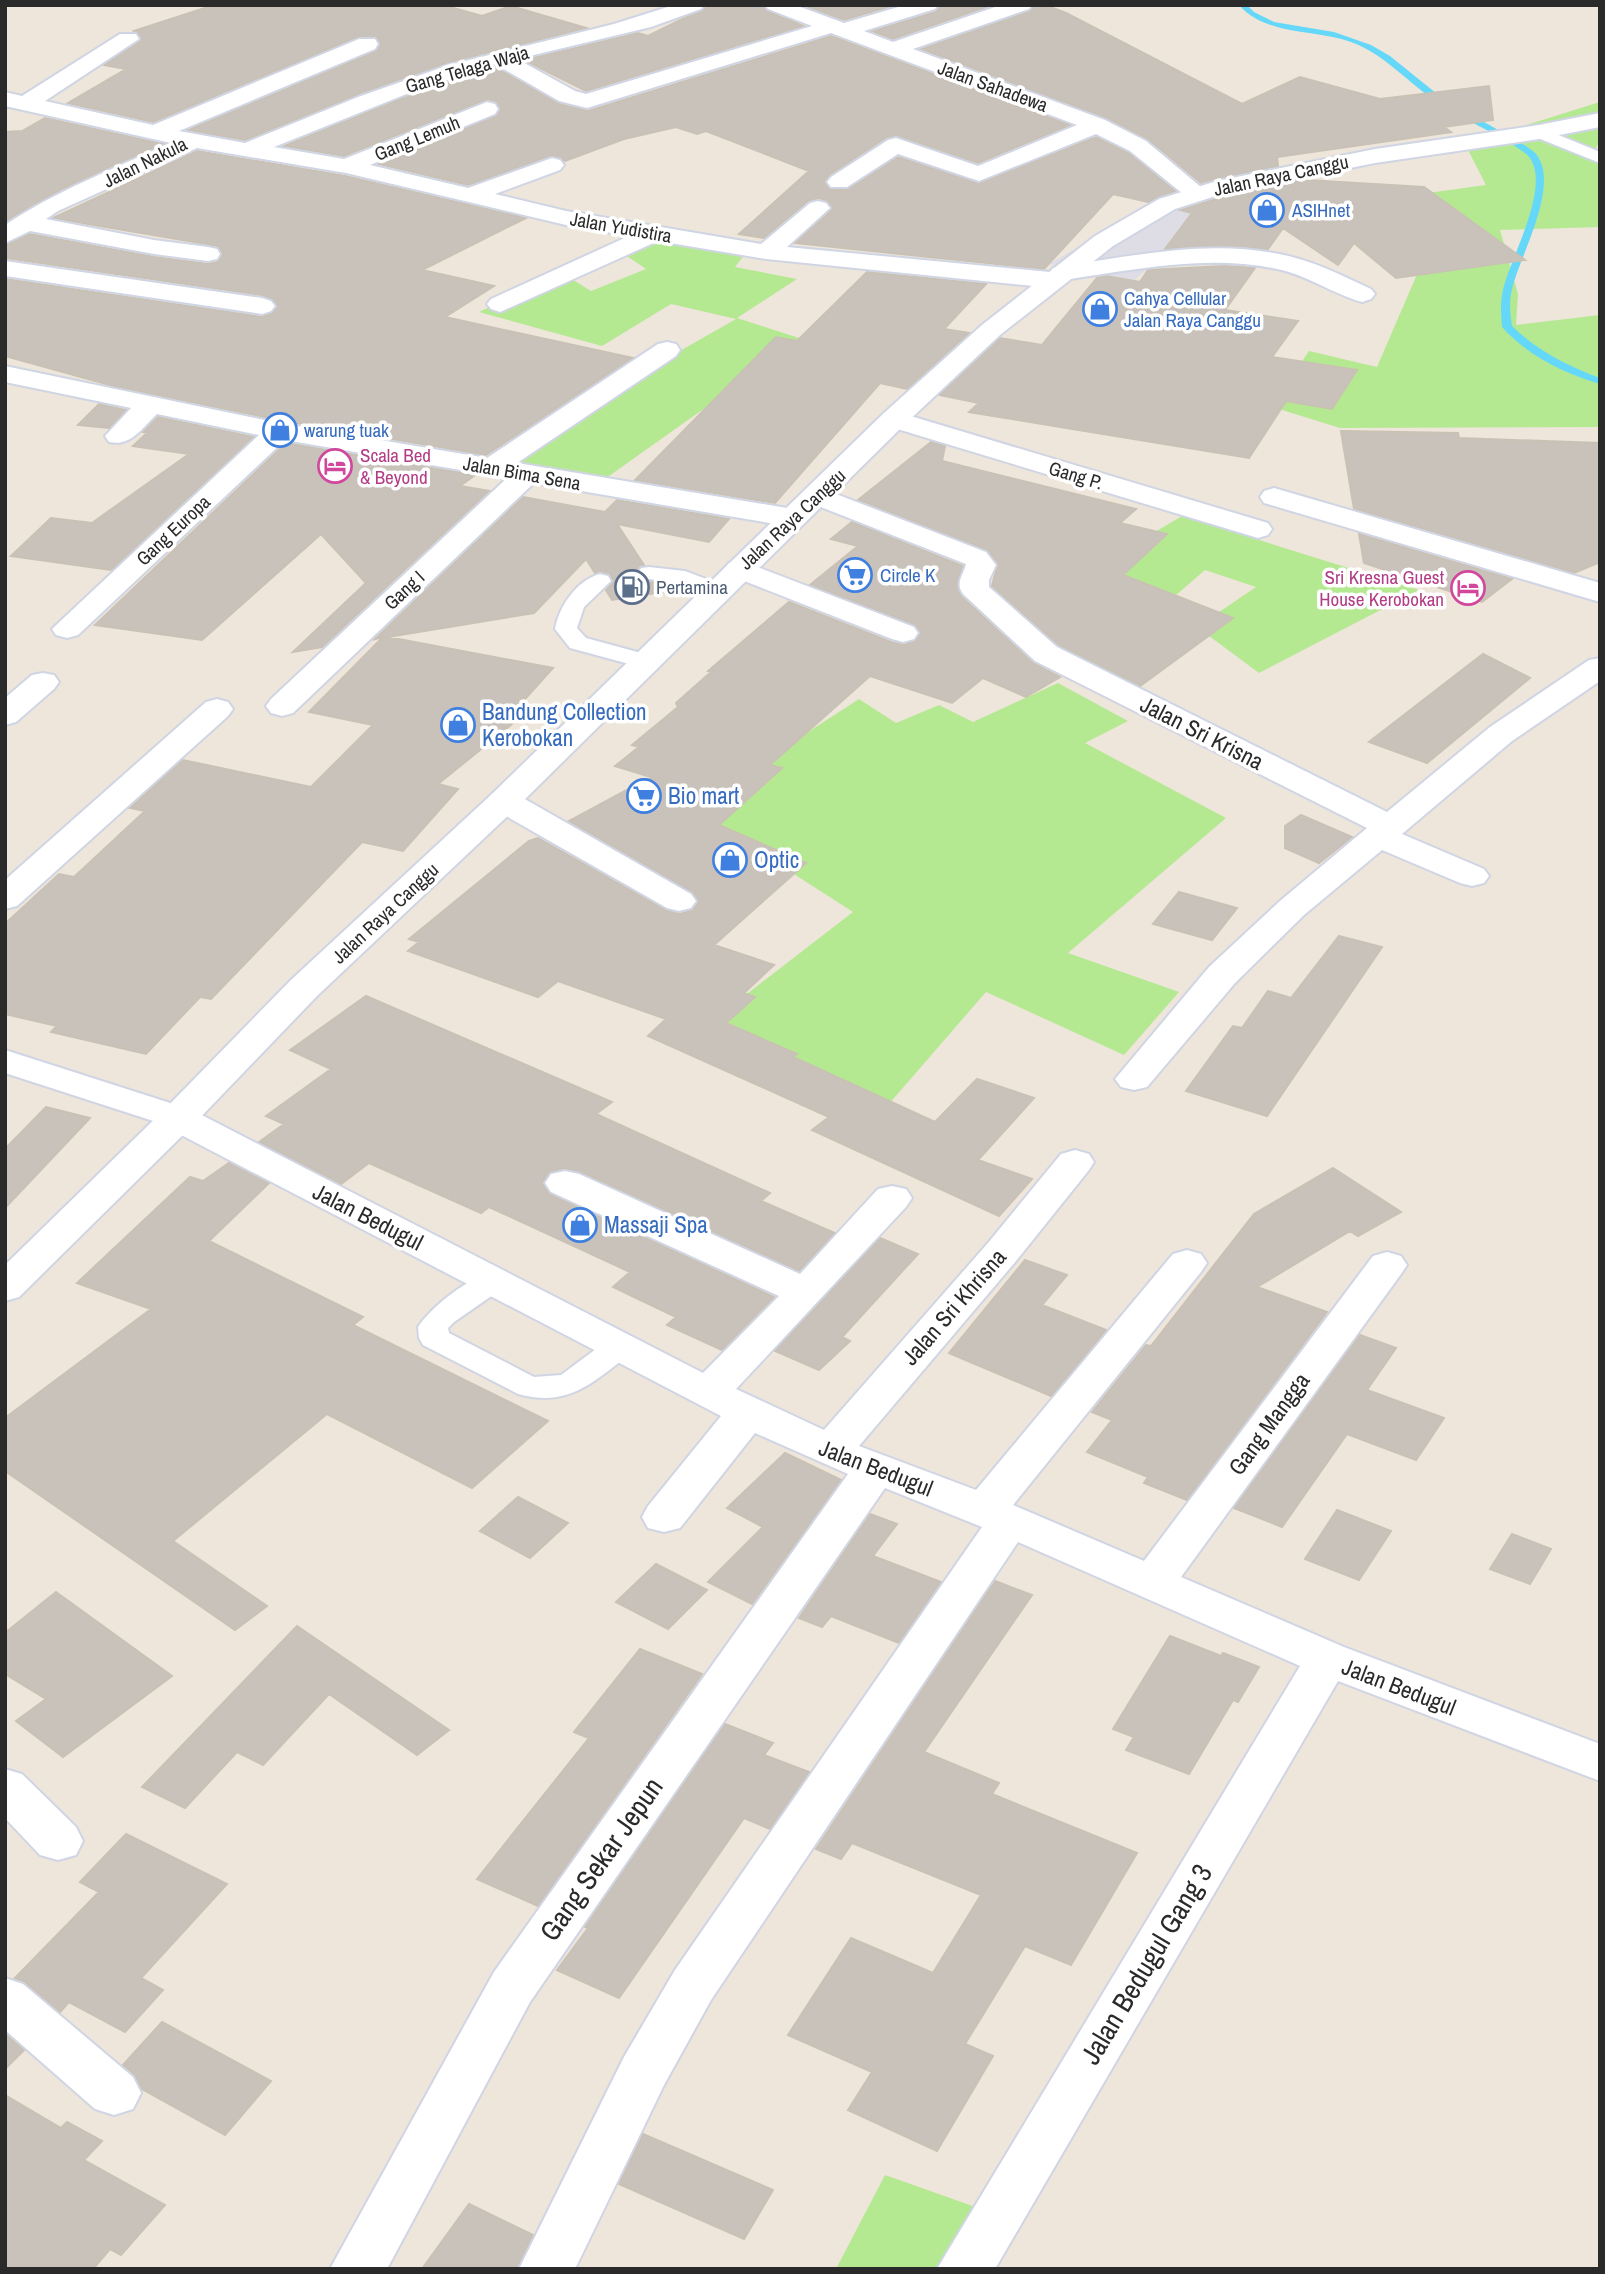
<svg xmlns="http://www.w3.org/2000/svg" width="1605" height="2274" font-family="'Archivo Narrow',sans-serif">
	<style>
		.industrial { fill: #dedce5 }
		.green { fill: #b4e992 }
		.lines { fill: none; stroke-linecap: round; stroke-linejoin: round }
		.stream { fill: #65d8f9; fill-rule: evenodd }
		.building { fill: #c9c2bb; stroke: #c9c1b4; stroke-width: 2 }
		.service-casing { stroke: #d0d5e4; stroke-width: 4 }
		.minor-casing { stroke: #d0d5e4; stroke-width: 4 }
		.tertiary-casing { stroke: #d0d5e4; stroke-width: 4 }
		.secondary-casing { stroke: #d0d5e4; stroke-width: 4 }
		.service { fill: #fff; fill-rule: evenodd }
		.minor { fill: #fff; fill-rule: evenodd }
		.tertiary { fill: #fff; fill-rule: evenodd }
		.secondary { fill: #fff; fill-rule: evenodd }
		.labels { text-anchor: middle; stroke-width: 7; stroke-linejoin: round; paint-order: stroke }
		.far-street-label { font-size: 19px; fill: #2a2a2a; stroke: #fff }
		.far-shop-label { font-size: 19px; fill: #366cbe; stroke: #fff; text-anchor: start }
		.far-hotel-label { font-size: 19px; fill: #b23c85; stroke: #fff; text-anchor: start }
		.far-service-label { font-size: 19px; fill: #4e5e75; stroke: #fff; text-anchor: start }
		.shop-label { font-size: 23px; fill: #366cbe; stroke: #fff; text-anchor: start }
		.street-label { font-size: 23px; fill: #2a2a2a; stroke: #fff }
		.near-street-label { font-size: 28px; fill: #2a2a2a; stroke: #fff }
	</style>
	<rect width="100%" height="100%" fill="#eee5db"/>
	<path class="industrial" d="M1234,176L1298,221L1165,254L1132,282L1049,264L1178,189Z"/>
	<path class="green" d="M1600,102V140L1595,150L1600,151V227L1500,230L1518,294L1516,325L1600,315V427L1340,428L1263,404L1292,376L1309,351L1377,367L1418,272L1391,198L1486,185L1465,144Z
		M651,232L745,254L735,267L797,279L737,318L802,339L595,486L480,465L736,319L671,304L602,346L479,312L562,273L591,291L646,269L618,250Z
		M1182,516L1419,590L1259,673L1197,627L1256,587L1205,570L1161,608L1084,574Z
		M1058,683L1128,721L1085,743L1226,818L1068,953L1179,992L1124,1055L986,992L888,1105L717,1017L853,912L691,808L859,699L896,723L939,705L973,722Z
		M885,2175L987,2211L955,2269H836Z"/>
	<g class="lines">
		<path class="stream" d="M1239,5H1247L1254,12L1274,22L1334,32L1371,45L1390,56L1447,102L1440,104C1409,84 1386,55 1351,42C1315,29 1266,36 1239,5Z
			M1460,112H1466C1479,120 1529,145 1536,154C1561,185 1520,255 1512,289C1509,301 1510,313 1512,326C1538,351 1566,365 1600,378V384C1563,373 1528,356 1502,327C1501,314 1500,303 1503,290C1510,258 1552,186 1529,157C1523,148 1473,123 1460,116Z"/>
	</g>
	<path class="building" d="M214,5H443L482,16L511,6L586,28L448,63L357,95L245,140L188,130L376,51L380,45L377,38L358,37L153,122L68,103L126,69L104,65L140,41L138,33L134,31Z
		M711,5H763L767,11L804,26L586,91L524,60L638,33L648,36Z
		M803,5H895L844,20Z
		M940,5H992L893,39L872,31L936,12Z
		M1034,5H1045L1066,13L1242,104L1300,77L1380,99L1489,86L1493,120L1444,127L1451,132L1277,157L1278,166L1201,183L1148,139L1106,118L921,49L1030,11Z
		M831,36L1070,125L978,163L897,136L887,137L830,175L824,182L831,190L848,189L898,157L980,183L1096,137L1129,153L1175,191L1148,202L1113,194L1044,269L795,243L832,210L828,201L819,198L808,201L764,238L739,234L809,171L706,131L697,134L676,127L624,139L565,161L551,156L468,185L379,164L496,116L500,108L496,101L486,100L344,156L284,146L405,97L495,67L558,103L588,111Z
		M45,118L163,144L64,188L5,222V132L22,131Z
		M197,151L345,176L526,218L422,270L494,286L445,317L633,358L486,455L279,420L117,387L5,356V279L262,317L273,313L277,304L272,299L262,295L5,258V245L30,234L154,257L208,264L218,262L222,255L218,246L53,218Z
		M1306,180L1424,187L1525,260L1396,278L1354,243L1338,265L1283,228L1268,249L1209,246L1165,249L1192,213L1180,210L1223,197Z
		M1224,266L1255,268L1225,310L1298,321L1272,357L1357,370L1332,409L1286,401L1249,458L969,412L979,403L939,395L1000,338L1042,345L1097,278L1106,276L1140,282L1148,270Z
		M867,272L986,284L944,329L969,333L907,389L880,383L775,503L635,480L776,337L797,341Z
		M99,404L126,410L109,428L78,425Z
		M158,417L254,437L111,570L11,556L51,518L92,523L189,454L133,446L147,433L143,432Z
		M1341,431L1458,433L1459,438L1600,443V562L1574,573L1354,509Z
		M931,442L945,446L942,461L1136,509L1120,523L1167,534L1123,575L1233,618L1140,686L1058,645L992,586L998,563L987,550L858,500Z
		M286,443L475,475L460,486L489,491L322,647L293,652L366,583L321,534L202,640L95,625Z
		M523,497L605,512L617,500L729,519L709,542L617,524L644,565L636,572L639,579L655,582L662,592L612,600L606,590L614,581L610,575L601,571L595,573L586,559L534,613L388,637L553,668L516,709L528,711L438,784L458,789L403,851L362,842L211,999L200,997L146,1054L51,1032L57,1026L5,1014V924L59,874L74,877L145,811L130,808L183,760L311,787L373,725L309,712L383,637L375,639Z
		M852,522L963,566L957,583L961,596L1033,663L1060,677L1026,697L983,678L952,703L870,676L770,765L782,768L719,825L806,863L714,945L774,965L744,993L755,997L726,1023L797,1054L793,1057L935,1122L977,1079L1034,1098L978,1160L1032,1179L999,1216L812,1130L829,1117L648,1036L666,1019L558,981L538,997L408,951L419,942L409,939L529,841L538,838L666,910L680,914L693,910L699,901L692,892L569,821L651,777L615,766L639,747L632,745L678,707L676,703L711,672L708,671L789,602L891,642L904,645L916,640L920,632L915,625L810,585L858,546L831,539Z
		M1359,534L1512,579L1482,602L1364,563Z
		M1483,654L1530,678L1427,763L1369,742Z
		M1301,815L1352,837L1319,863L1285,848V826Z
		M1179,892L1237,908L1212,940L1153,924Z
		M1339,936L1382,947L1267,1116L1186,1091L1233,1026L1242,1028L1268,991L1291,998Z
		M366,996L612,1102L596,1114L770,1193L761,1201L835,1233L799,1271L580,1172L564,1168L549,1173L543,1184L550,1194L774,1297L722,1350L667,1325L676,1317L613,1287L630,1272L489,1207L481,1213L369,1163L341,1184L259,1142L284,1124L266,1116L331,1069L290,1050Z
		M46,1107L90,1118L5,1208V1149Z
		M229,1163L269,1183L209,1241L363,1317L353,1325L548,1421L472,1488L327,1414L173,1541L267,1606L235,1630L5,1471V1418L151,1309L77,1283L190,1177L203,1181Z
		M1333,1168L1401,1212L1358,1236L1350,1231L1257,1287L1327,1312L1187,1500L1144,1483L1148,1477L1087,1452L1112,1420L1092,1412L1146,1345L1151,1346L1254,1214Z
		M880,1238L918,1254L842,1337L850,1341L819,1370L775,1351Z
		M1025,1260L1067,1275L1042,1305L1106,1330L1051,1396L949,1353Z
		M1360,1335L1396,1348L1367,1390L1444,1418L1416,1460L1347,1434L1282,1527L1234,1508Z
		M785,1453L841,1480L752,1604L708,1582L763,1527L727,1508Z
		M518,1497L568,1523L530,1558L480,1531Z
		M1337,1510L1391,1531L1359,1580L1305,1559Z
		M870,1514L897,1524L873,1556L941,1582L899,1643L831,1616L822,1627L799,1618Z
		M1512,1534L1551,1549L1530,1584L1490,1569Z
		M656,1564L707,1590L668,1629L616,1602Z
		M995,1581L1032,1595L924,1752L999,1783L992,1794L1137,1853L1071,1965L1025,1946L965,2044L993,2056L937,2151L848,2110L872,2072L788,2035L851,1938L933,1973L981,1895L852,1843L841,1859L816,1849Z
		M56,1592L172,1676L63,1757L16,1721L46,1699L5,1674V1633Z
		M297,1626L449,1730L417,1755L329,1694L263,1765L237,1752L185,1808L142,1787Z
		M1170,1636L1221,1656L1223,1653L1259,1667L1238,1702L1233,1700L1189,1774L1126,1750L1134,1737L1113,1729Z
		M640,1649L702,1674L538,1906L477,1879L589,1738L574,1732Z
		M725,1724L773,1743L764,1755L809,1772L770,1829L744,1818L619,1998L557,1970L588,1928L585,1927Z
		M126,1834L227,1884L141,1978L163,1990L125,2032L69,2002L60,2012L25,1982L15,1978L99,1892L80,1882Z
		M162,2022L271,2081L225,2135L142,2089L135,2075L123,2065Z
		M5,2034L24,2050L5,2069Z
		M5,2095L61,2128L67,2122L102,2141L84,2160L165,2205L121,2255L110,2249L93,2269H5Z
		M643,2134L773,2190L744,2239L619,2184Z
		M469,2204L533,2235L517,2269H422Z"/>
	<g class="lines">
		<g class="service-casing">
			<path id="service" d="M1539,127L1600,152V163L1533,136L1531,132L1533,128Z
				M649,567L685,571L725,586L728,591L725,596L717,598L673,582L641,578L638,573L641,568Z
				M600,574L608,576L611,581L584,607L577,628L586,638L652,656L655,661L652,666L644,668L570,648L555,629C559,606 577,580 600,574Z
				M493,1272L503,1274L508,1281L503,1288L454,1322L448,1328L449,1333L534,1377L561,1375L608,1340L619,1337L630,1340L634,1347L630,1354C593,1382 569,1408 518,1394L423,1345L419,1338L418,1327C432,1306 468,1278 493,1272Z"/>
		</g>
		<g class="minor-casing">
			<path id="minor" d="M674,5H704L701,9L651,27L517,59L575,91L586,94L812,26L768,9L765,5H795L844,23L905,5H938L935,9L864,31L893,42L1001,5H1032L1029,9L913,49L1105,120L1146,141L1208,193L1204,198H1188L1130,151L1096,134L979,181L898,154L847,187H831L827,182L831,177L888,140L896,138L978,166L1077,125L831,33L587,108L559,101L495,64L404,95L274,147L344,159L487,102L495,104L498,109L495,114L370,165L468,188L552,158L560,160L564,165L560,170L495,194L566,211L761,244L810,203L818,201L826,203L830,208L787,247L1050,272L1053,268L1062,266C1140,255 1219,237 1296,258C1322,265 1347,278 1371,289L1375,294L1371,299L1362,302C1333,294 1307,275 1277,269C1207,254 1134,270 1064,280L1061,285L1052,288L766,259L658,241L500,312L491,309L487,304L491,299L629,236L566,225L346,173L197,148L58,211L46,219L154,240L208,247L217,249L220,254L217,259L208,261L154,254L30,231L5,243V225C56,191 115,168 171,143L5,106V92L22,96L120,34H136L139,39L45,101L153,125L359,39H375L378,44L375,49L179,131L245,143L358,97L449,65L614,24Z
				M5,261L262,298L271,301L275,306L271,311L262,314L5,276Z
				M667,342L676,344L680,350L676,356L517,463L793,509L803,512L807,518L803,524L793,527L534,483L293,713L282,716L271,713L266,706L271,699L507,478L285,440L78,635L67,638L56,635L52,629L259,435L157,414C142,428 131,447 109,442L105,436L131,408L5,382V366L279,423L487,458L658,344Z
				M894,411L1268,523L1272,529L1268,535L1258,538L1248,535L884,425L880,419L884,413Z
				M818,487L986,552L996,565L989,580V587L1057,647L1387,812L1490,727L1589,660L1600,658V681L1512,741L1402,834L1484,869L1489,876L1484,883L1472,886L1460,883L1382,850L1304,915L1235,983L1147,1087L1134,1090L1121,1087L1115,1079L1209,967L1280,901L1367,828L1035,661L963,594C955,583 963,576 966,564L808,502L804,496L808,490Z
				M1274,488L1600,583V602L1264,503L1260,497L1264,491Z
				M739,560L914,627L918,633L914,639L903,642L892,639L729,575L724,569L729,563Z
				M43,673L54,675L59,682L54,689L16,722L5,725V698L32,675Z
				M217,699L228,702L233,709L228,716L17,906L5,909V880L206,702Z
				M504,791L516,794L691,894L696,901L691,908L679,911L667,908L492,808L487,801L492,794Z
				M178,1107L192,1110L703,1373L779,1296L551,1192L545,1183L551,1174L565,1171L579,1174L800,1274L878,1189L892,1186L906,1189L912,1198L906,1207L736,1389L824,1430L988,1243L1061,1154L1075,1150L1089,1154L1094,1162L1089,1170L1016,1261L859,1446L976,1490L1173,1254L1187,1250L1201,1254L1207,1263L1201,1272L1013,1505L1144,1561L1373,1256L1387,1252L1401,1256L1407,1265L1401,1274L1181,1577L1344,1647L1600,1744V1781L1338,1681L995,2269H937L1300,1666L1018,1542L711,2000L664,2085L575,2269H519L624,2057L675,1970L982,1527L885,1488L530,2002L387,2269H330L494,1972L848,1474L755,1433L680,1528L664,1532L648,1528L642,1517L648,1506L721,1416L164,1126L159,1118L164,1110Z
				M5,1769L22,1774L76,1827L83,1841L76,1855L58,1860L40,1855L5,1818Z
				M5,1978L23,1984L133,2077L141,2093L133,2109L114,2115L95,2109L5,2030Z"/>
		</g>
		<g class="tertiary-casing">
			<path id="tertiary" d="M5,1050L192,1110L197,1118L192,1126L178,1129L5,1073Z"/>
		</g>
		<g class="secondary-casing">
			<path id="secondary" d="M1600,113V127L1539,139L1375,163L1222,194L1175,209L1113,246L1000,335L904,425L516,808L317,996L192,1126L19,1297L5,1301V1265L164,1110L291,980L492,794L884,413L982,325L1095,236L1159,199L1217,181L1375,149L1539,125Z"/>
		</g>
		<use href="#service" class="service"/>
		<use href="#minor" class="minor"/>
		<use href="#tertiary" class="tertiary"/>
		<use href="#secondary" class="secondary"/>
	</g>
	<defs>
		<g id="shop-ring" transform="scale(1.75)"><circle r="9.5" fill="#fff" stroke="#3f7fe0" stroke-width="1.5"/><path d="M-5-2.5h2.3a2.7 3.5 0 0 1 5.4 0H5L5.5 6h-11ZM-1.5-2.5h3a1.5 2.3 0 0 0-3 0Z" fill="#3f7fe0"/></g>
		<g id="hotel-ring" transform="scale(1.75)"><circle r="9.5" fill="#fff" stroke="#d1479c" stroke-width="1.5"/><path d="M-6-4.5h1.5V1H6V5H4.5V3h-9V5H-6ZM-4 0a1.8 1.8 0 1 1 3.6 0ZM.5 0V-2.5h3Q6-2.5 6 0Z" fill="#d1479c"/></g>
		<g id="supermarket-ring" transform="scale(1.75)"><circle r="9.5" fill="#fff" stroke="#3f7fe0" stroke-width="1.5"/><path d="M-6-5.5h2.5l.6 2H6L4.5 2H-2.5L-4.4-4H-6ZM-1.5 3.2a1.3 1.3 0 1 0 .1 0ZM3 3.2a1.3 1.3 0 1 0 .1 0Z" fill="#3f7fe0"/></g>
		<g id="fuel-ring" transform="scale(1.75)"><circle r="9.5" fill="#fff" stroke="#5c6f8a" stroke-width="1.5"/><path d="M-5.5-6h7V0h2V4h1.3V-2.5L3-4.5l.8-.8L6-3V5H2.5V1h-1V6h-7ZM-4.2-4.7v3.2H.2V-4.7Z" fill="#5c6f8a"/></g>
	</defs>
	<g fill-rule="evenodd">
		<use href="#shop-ring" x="1267" y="210"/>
		<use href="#shop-ring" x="1100" y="309"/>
		<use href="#shop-ring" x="280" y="430"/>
		<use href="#hotel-ring" x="335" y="466"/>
		<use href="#supermarket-ring" x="855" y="575"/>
		<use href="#fuel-ring" x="632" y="587"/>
		<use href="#hotel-ring" x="1468" y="588"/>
		<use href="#shop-ring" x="458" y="725"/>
		<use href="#supermarket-ring" x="644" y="796"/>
		<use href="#shop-ring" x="730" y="860"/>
		<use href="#shop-ring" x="580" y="1225"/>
	</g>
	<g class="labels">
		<g class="far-street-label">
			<text transform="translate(467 69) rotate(-16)" y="7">Gang Telaga Waja</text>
			<text transform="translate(993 86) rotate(20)" y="7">Jalan Sahadewa</text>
			<text transform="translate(417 138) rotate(-22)" y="7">Gang Lemuh</text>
			<text transform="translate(145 162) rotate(-26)" y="7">Jalan Nakula</text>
			<text transform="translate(1281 175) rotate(-12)" y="7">Jalan Raya Canggu</text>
			<text transform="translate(621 227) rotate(10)" y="7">Jalan Yudistira</text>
			<text transform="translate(522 473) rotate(10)" y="7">Jalan Bima Sena</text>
			<text transform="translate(1076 475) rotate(17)" y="7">Gang P.</text>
			<text transform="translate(792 519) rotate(-43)" y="7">Jalan Raya Canggu</text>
			<text transform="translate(173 530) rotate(-43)" y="7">Gang Europa</text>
			<text transform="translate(404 590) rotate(-43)" y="7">Gang I</text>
			<text transform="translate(385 913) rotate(-43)" y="7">Jalan Raya Canggu</text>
		</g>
		<g class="far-shop-label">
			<text x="1292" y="217">ASIHnet</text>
			<text x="1124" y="305">Cahya Cellular<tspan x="1124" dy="22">Jalan Raya Canggu</tspan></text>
			<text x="304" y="437">warung tuak</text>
			<text x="880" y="582">Circle K</text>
		</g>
		<g class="far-hotel-label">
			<text x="360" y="462">Scala Bed<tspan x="360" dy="22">&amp; Beyond</tspan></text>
			<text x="1444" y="584" text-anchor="end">Sri Kresna Guest<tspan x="1444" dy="22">House Kerobokan</tspan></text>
		</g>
		<g class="far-service-label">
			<text x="656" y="594">Pertamina</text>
		</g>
		<g class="shop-label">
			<text x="482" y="720">Bandung Collection<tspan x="482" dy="26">Kerobokan</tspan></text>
			<text x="668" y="804">Bio mart</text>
			<text x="754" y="868">Optic</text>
			<text x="604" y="1233">Massaji Spa</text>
		</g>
		<g class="street-label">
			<text transform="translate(1202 733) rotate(27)" y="8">Jalan Sri Krisna</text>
			<text transform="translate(368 1217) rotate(27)" y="8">Jalan Bedugul</text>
			<text transform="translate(954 1307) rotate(-49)" y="8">Jalan Sri Khrisna</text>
			<text transform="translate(1269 1424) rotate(-54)" y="8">Gang Mangga</text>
			<text transform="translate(876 1468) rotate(21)" y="8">Jalan Bedugul</text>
			<text transform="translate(1399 1687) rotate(21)" y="8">Jalan Bedugul</text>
		</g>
		<g class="near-street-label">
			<text transform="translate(601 1859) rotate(-55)" y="10">Gang Sekar Jepun</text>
			<text transform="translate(1146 1964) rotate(-59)" y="10">Jalan Bedugul Gang 3</text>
		</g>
	</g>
	<rect width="1605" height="2274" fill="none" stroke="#2a2a2a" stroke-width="14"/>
</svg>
